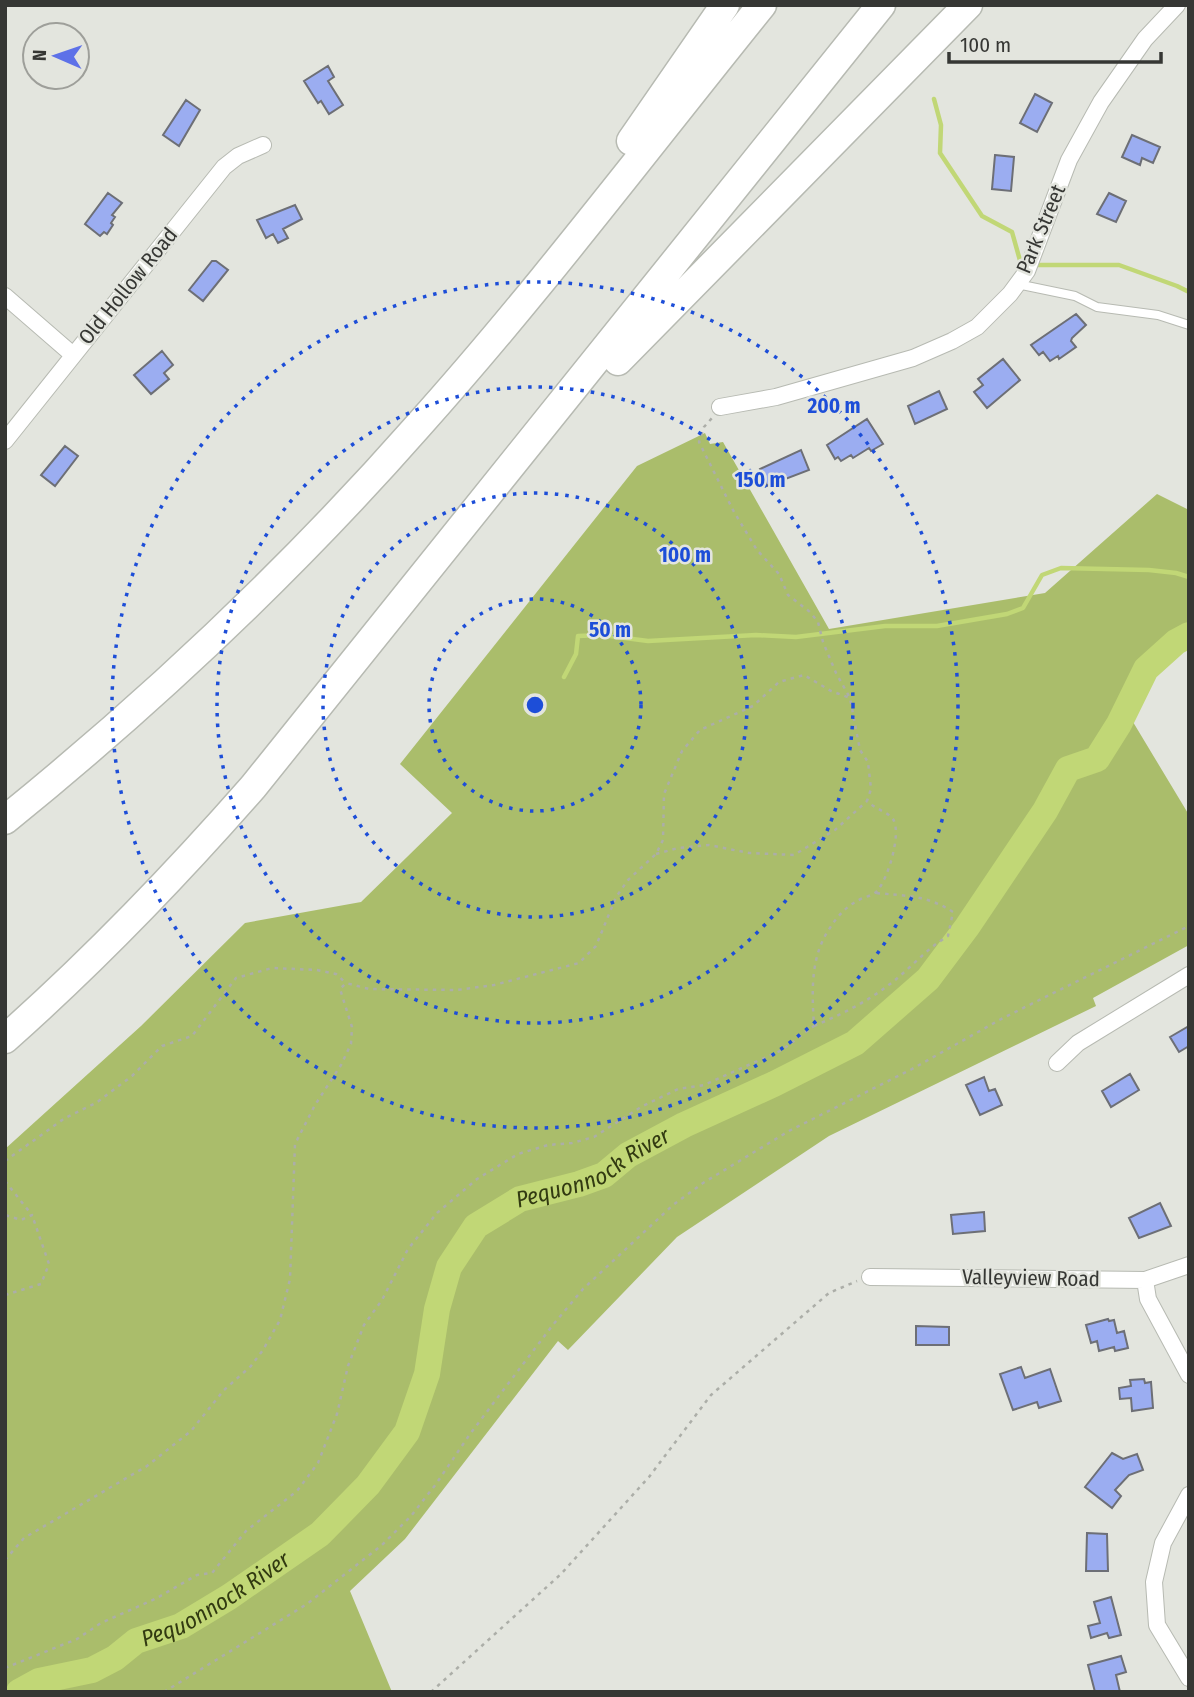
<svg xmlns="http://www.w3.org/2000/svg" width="1194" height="1697" font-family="'Fira Sans Condensed',sans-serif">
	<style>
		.green { fill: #aabd6b }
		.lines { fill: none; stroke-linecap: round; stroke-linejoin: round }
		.stream { stroke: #c1d776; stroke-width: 4.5 }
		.river { stroke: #c1d776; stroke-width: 26 }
		.building { fill: #9badf1; stroke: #6d6f76; stroke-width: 2 }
		.lane-casing { stroke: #b7bab2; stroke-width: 10 }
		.street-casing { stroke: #b7bab2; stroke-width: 18 }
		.highway-casing { stroke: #b7bab2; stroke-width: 31 }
		.path { stroke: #acaea8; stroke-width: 2.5; stroke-dasharray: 3.5 5; stroke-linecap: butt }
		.lane { stroke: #fff; stroke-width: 8 }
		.street { stroke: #fff; stroke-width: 16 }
		.highway { stroke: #fff; stroke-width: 28 }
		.ring { fill: none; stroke: #1d4ed8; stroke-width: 3.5; stroke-dasharray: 3.5 7 }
		.labels { text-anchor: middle; stroke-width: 5; stroke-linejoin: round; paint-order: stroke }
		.street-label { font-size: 21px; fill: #363734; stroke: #e3e5de }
		.water-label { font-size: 23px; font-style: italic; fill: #323a11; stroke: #e3e5de }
		.centre { fill: #1d4ed8; stroke: #e3e5de; stroke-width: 3.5 }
		.ring-label { font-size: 21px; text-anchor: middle; font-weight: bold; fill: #1d4ed8; stroke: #e3e5de; stroke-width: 5; stroke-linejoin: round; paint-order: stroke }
	</style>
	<rect width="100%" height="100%" fill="#e3e5de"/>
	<path class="green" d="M705,433L710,444L723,442L829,629L1045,593L1157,494L1189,510V641L1141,687L1133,722L1189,815V945L1093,998L1096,1006L829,1136L677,1237L568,1350L558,1341L405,1539L350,1591L392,1692H5V1149L141,1026L245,923L361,902L452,813L400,764L637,466Z"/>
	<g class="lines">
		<path class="stream" d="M934,99L941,125L940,153L982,216L1012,232L1021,264L1025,265
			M1034,265H1119L1177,286L1189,292
			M564,677L576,654L578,636L602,635L648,641L756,635L796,637L885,626H937L1007,614L1023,608L1042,575L1061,568L1149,570L1176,573L1189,577"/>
		<path class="river" id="s1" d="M19,1692L39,1681L92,1670L115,1658L136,1641L181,1626L229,1597L320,1534L368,1485L407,1432L427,1374L437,1309L449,1267L476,1226L520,1199L579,1184L604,1175L628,1155L684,1125L774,1084L855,1043L928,979L967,927L1045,811L1068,769L1097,759L1119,724L1146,669L1176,642L1189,635"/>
	</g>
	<path class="building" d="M328,66L334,77L328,81L343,105L329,114L321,101L318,103L304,81Z
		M1035,94L1052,103L1037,132L1020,123Z
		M186,100L200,110L179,146L163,135Z
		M1132,135L1160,147L1153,163L1142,158L1140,165L1122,157Z
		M995,155L1014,157L1011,191L992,189Z
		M108,193L122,203L112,215L115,217L111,223L113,225L107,234L104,232L100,236L85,224Z
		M1109,193L1126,201L1116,222L1097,214Z
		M295,205L302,219L283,229L288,238L278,243L273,234L266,238L257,220Z
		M212,261H216L228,270L203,301L189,290Z
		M1076,314L1086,325L1072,338L1071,341L1076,347L1059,359L1058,356L1050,361L1043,352L1039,355L1031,345Z
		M162,351L173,365L164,373L169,379L151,394L134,375Z
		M1003,359L1020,380L987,408L974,392L983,385L978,379Z
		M939,391L947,409L915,424L908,406Z
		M867,419L883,444L871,451L869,448L853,458L851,455L841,461L838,457L835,459L827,445Z
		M65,446L78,456L55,486L41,475Z
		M801,450L809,470L767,486L760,469Z
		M1189,1026V1046L1179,1052L1170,1037Z
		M1130,1074L1139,1090L1111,1107L1102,1091Z
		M984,1077L989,1091L995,1089L1002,1105L980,1115L966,1085Z
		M1160,1203L1171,1226L1139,1238L1129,1218Z
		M984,1212L985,1231L953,1234L951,1215Z
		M1108,1319L1109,1321L1114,1320L1117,1333L1124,1331L1128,1348L1115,1351L1114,1347L1099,1351L1097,1341L1091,1343L1086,1325Z
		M916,1326L949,1327V1345H916Z
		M1021,1367L1025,1378L1050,1369L1061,1401L1039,1408L1037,1402L1013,1410L1000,1374Z
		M1144,1379L1145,1383L1151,1382L1153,1408L1132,1411L1131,1398L1120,1399L1119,1388L1131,1386L1130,1380Z
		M1112,1453L1123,1459L1137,1454L1143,1470L1129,1475L1115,1490L1121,1496L1112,1508L1085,1487Z
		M1087,1533L1107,1534L1108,1571H1086Z
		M1111,1597L1121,1635L1109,1638L1107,1633L1091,1638L1088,1626L1100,1623L1094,1602Z
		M1121,1656L1126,1672L1116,1675L1120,1692H1095L1088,1665Z"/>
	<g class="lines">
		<g class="lane-casing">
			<path id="lane" d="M1017,284L1075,296L1097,307L1158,315L1189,325"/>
		</g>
		<g class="street-casing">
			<path id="street" d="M5,296L73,355
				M720,407L776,397L913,358L952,341L977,327L1010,294L1027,271L1069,160L1101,102L1145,39L1177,5
				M5,441L224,167L238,156L263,145
				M1057,1063L1078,1043L1189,975
				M870,1277L1145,1280L1189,1265
				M1145,1280L1148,1299L1189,1375
				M1189,1495L1163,1543L1154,1582L1157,1625L1189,1678"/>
		</g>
		<g class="highway-casing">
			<path id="highway" d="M631,141L725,5
				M618,361L968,5
				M5,820C153,700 292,569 418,426C539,291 648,146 762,5
				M5,1039C94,960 175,876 253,787L881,5"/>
		</g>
		<path class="path" d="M656,854L678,848L709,845L749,853L794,855L835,830L867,801
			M814,1026C840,1015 867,1002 890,984C910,969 926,949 948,936L953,912C927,895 906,896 876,893
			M5,1161L65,1118L96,1103L132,1076L162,1046L192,1036L236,978L272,968L317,970L336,974L346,983
			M5,1181L32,1215L21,1220L5,1215
			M5,1295L41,1284L49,1264L32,1215
			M5,1560L24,1538L147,1466L191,1431L224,1390L251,1366L263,1350L280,1320L290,1279L295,1144L315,1105L341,1065L351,1044L352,1027L340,989L346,983L369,989L457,990L494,985L579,963L596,946L616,897L628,880L656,854L663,840L664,794L682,751L700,730L753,706L779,682L804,675L831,691L850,698
			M5,1668L77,1639L101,1623L155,1599L197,1575L212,1573L246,1531L297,1491L318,1463L337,1414L348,1366L364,1325L382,1300L408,1249L437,1213L477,1179L518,1154L548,1145L572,1143L594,1137L641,1107L678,1089L704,1085L782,1050L814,1026C812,994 810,959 828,931C837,916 847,905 863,898C868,896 874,895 877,891C888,879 902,833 893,819C888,812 875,809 867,801L871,789L868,762L860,750L850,698L836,673L823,642L818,622L810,612L788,595L779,574L757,550L734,512L699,442L704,427L712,418
			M164,1692L307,1604L382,1545L411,1516L436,1484L470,1434L552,1326L583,1289L673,1205L703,1183L789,1131L912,1069L1003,1018L1189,926
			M431,1692L561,1574L649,1477L711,1395L829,1293L857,1281"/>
		<use href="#lane" class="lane"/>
		<use href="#street" class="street"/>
		<use href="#highway" class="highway"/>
	</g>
	<g class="ring">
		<circle cx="535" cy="705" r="106"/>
		<circle cx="535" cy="705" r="212"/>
		<circle cx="535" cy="705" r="318"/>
		<circle cx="535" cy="705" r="423"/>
	</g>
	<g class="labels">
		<g class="street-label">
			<text transform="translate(1041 229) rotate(-67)" y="7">Park Street</text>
			<text transform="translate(128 286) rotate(-51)" y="7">Old Hollow Road</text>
			<text transform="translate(1031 1278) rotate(1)" y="7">Valleyview Road</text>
		</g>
		<g class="water-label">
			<text dy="8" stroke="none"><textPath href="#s1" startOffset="830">Pequonnock River</textPath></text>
			<text dy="8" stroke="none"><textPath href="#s1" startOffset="220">Pequonnock River</textPath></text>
		</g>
	</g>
	<circle cx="535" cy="705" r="10" class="centre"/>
	<g class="ring-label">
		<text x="834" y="413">200 m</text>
		<text x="760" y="487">150 m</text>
		<text x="685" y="562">100 m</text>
		<text x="610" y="637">50 m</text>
	</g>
	<rect width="1194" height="1697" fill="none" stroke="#363734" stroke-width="14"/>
	<g transform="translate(56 56) rotate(272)"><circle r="33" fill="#e3e5de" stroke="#9e9f9a" stroke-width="2"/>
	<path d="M0-5L12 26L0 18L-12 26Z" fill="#5d71e8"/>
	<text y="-10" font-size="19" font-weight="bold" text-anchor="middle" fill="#363734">N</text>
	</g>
	<path d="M949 52v10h212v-10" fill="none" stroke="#363734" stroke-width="3.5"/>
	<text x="960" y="52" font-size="21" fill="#363734" stroke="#e3e5de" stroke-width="5" paint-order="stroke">100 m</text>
</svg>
